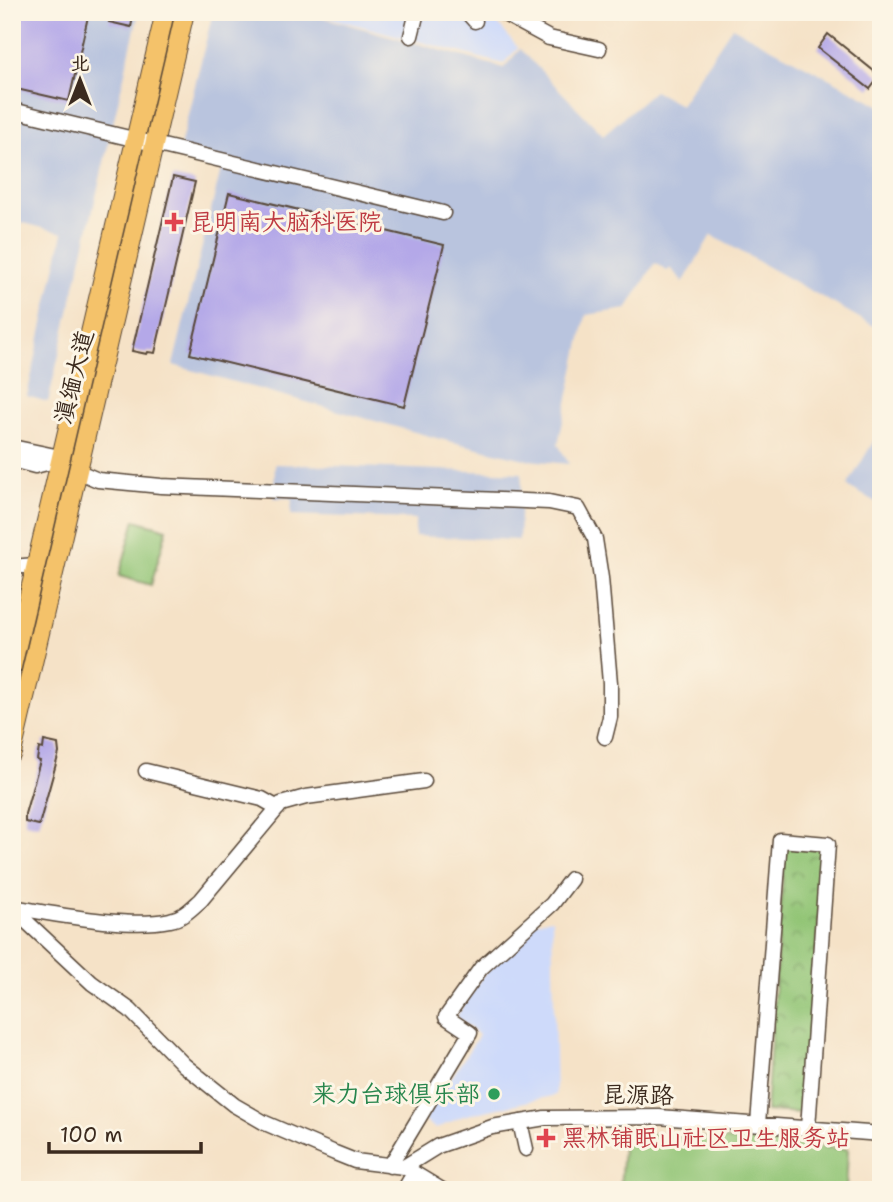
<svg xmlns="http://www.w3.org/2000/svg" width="893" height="1202" font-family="'Shantell Sans','LXGW WenKai TC',sans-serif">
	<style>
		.built { fill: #cedafa }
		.industrial { fill: #b9c4de }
		.grass { fill: #92c576; stroke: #66784a; stroke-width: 2 }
		.park { fill: url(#park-crowns); stroke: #66784a; stroke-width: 2 }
		.building { fill: #b4a8e8 }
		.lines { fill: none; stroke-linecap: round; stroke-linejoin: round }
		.minor-casing { stroke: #574637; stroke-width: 17 }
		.major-casing { stroke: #574637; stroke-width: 20 }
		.minor { stroke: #fff; stroke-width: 14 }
		.major { stroke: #f4c26a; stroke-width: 18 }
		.health-dot { fill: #e0444e; stroke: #fcf5e5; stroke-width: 2.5 }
		.leisure-dot { fill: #2e9e5b; stroke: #fcf5e5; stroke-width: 2.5 }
		.labels { text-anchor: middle; stroke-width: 6; stroke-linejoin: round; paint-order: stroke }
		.health-label { font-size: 24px; fill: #be3a42; stroke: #fcf5e5; text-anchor: start }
		.street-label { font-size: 24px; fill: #3b2a1e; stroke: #fcf5e5 }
		.leisure-label { font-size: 24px; fill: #27864d; stroke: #fcf5e5; text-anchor: end }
	</style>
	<defs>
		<pattern id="park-crowns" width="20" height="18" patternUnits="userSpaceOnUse" patternTransform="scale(1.75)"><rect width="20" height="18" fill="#92c576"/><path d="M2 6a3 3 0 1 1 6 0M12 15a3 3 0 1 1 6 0" fill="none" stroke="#78a060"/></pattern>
	</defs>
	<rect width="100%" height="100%" fill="#fcf5e5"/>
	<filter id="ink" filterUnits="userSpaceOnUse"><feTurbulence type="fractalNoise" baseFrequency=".0143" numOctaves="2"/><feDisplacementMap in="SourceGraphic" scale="14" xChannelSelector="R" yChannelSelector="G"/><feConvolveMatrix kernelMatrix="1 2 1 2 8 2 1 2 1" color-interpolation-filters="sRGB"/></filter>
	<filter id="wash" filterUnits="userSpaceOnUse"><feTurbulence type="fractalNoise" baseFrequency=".00686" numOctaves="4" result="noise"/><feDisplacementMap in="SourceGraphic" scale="28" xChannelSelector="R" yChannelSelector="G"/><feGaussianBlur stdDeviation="1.57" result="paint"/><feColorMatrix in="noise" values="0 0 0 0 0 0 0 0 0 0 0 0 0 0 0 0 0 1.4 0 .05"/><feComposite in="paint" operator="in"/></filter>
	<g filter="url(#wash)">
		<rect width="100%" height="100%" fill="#f5e2c7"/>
		<path class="built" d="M309,12H488L518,48L503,64Z
			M552,919L556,1095L463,1116L436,1129L424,1120L479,1035L456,1017L482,977L535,922Z"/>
		<path class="industrial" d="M12,12H139L48,402L27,396L63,233L12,220Z
			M213,12H304L504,68L520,49L603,135L654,91L680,105L732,27L881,106V330L711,235L683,283L671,268L667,271L655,263L627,309L586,315L558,444L569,464L529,460L440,439L173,365L222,165L178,155Z
			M881,429V505L847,486Z
			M275,464L522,473L519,540L415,536V519L291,515L292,498H274Z"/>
		<path class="grass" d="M135,520L167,529L151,585L119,576Z
			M624,1132L848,1149L846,1190H620Z"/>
		<path class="park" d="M785,846L824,849L805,1113L766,1111Z"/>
		<g id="blocks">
			<path class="building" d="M12,12H89L69,101L12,88Z
				M112,12H134L131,27L109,22Z
				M828,34L880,76L870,89L818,48Z
				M173,177L195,182L155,353L148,352L147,354L132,351Z
				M229,193L444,245L404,406L190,354Z
				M44,741L58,744L59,753L39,825L25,822V814L40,761L37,760L39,748L43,749Z"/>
		</g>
	</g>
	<g filter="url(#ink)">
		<use href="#blocks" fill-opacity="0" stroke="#574637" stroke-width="2"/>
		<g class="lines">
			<g class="minor-casing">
				<path id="minor" d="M467,12L475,21
					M501,12L549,38L599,49
					M411,36L417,12
					M12,110L443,213
					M12,447L60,457
					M12,460L35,466L59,460
					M77,471L98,480L161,486L549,502L578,508L595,539L601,578L610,683V717L605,737
					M12,567L35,565
					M146,771L262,799L278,808
					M12,907C56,914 127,929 170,920C183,918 192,908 201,900L281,804L306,797L424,781
					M12,908L92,983L130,1010L184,1065L234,1105L265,1123L335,1153L355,1161L404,1167L442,1190
					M520,1122L526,1149
					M758,1124L780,840L828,844L808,1128
					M390,1166L470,1033L446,1017L481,968L552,904L571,879
					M404,1167L438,1146L492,1127L545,1118L659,1117L881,1134
					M404,1190L414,1173"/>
			</g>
			<g class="major-casing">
				<path id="major" d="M12,667L165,12
					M12,753L185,12"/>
			</g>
			<use href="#minor" class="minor"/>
			<use href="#major" class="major"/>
		</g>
	</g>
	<g class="health-dot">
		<path d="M170.5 211.5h7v7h7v7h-7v7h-7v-7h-7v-7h7z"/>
		<path d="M542.5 1127.5h7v7h7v7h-7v7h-7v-7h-7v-7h7z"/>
	</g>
	<circle class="leisure-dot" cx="494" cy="1094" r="7"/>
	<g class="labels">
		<g class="health-label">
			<text x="190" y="230">昆明南大脑科医院</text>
			<text x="562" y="1146">黑林铺眠山社区卫生服务站</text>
		</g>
		<g class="street-label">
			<text transform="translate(74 377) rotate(-76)" y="8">滇缅大道</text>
			<text transform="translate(638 1095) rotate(1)" y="8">昆源路</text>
		</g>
		<g class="leisure-label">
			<text x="480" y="1102">来力台球俱乐部</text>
		</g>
	</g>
	<rect width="893" height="1202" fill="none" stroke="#fcf5e5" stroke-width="42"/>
	<g transform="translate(80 80)" stroke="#fcf5e5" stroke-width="5" paint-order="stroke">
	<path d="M0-5L12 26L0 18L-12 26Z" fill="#3b2a1e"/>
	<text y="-10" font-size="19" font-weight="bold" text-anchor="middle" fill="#3b2a1e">北</text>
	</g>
	<path d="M49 1142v10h152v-10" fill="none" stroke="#3b2a1e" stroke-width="3.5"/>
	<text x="60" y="1142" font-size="21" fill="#3b2a1e" stroke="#fcf5e5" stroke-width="5" paint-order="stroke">100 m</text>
</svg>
